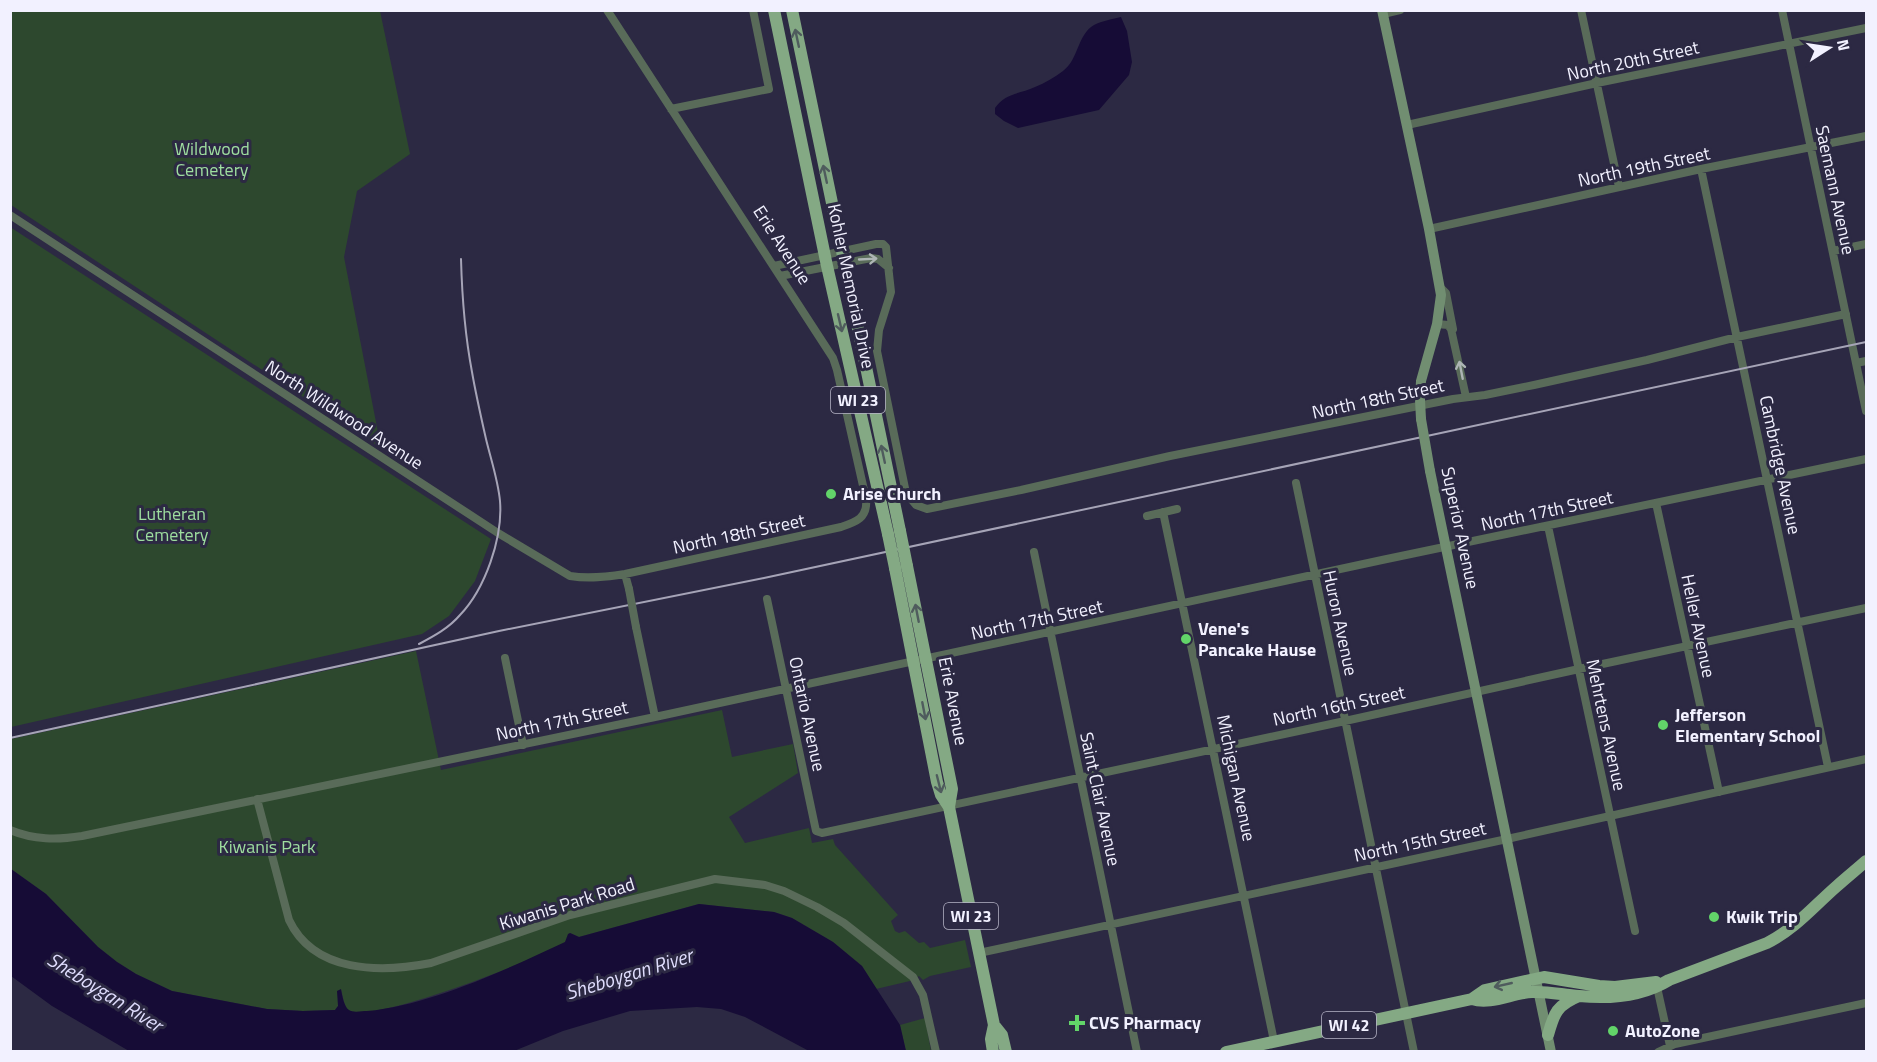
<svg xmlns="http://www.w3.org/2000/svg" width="1877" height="1062" font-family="'Titillium Web',sans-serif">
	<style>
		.green { fill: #2d482e }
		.water { fill: #160c36 }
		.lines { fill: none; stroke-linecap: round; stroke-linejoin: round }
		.street { stroke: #596b59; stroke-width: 8 }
		.secondary { stroke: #718e71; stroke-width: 10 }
		.primary { stroke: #84a984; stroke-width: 12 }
		.rail { stroke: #a6a4b7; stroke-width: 2 }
		.street-bridge { stroke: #596b59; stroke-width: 8 }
		.secondary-bridge { stroke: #718e71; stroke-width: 10 }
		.primary-bridge { stroke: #84a984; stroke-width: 12 }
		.oneway { stroke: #4f5c5d }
		.oneway2 { stroke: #adb5b4 }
		.poi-dot { fill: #62d469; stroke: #2c2943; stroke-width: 2 }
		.labels { text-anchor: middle; stroke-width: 6; stroke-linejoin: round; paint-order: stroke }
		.shield { fill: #2c2943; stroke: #b7b5c7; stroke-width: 1.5 }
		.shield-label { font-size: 16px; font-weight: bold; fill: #f2f1ff }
		.street-label { font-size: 18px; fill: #f2f1ff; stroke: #2c2943 }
		.park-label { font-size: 18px; fill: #9ede9f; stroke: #2c2943 }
		.poi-label { font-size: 18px; font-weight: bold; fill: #f2f1ff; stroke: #2c2943; text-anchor: start }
		.water-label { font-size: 20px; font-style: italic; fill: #dfddfd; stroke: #2c2943 }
	</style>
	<rect width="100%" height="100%" fill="#2c2943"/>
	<path class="green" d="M10,11H380L410,154L357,191L344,257L381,448L11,205Z
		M10,227L491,539L475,581L449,616L422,634L11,727Z
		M416,651L441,770L722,710L732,757L793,744L798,773L729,817L745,843L809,828L812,843L833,839L835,845L898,915L891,921L895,931L899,933L905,931L919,943L924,942L930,948L965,940L971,967L930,976L923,980L919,976L910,981L876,989L862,966L833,942L792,918L774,912L699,904L579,937L570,933C568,937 567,941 563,944C535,960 375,1023 349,1011C344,1008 343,995 341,990L338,1006L335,1010L303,1011L267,1009L172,991L136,974L117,962L98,947L46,894L11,869V739Z
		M925,1018L931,1051H906L900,1025Z"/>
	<path class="water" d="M1121,17L1127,31L1132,62L1129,75L1099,110L1018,128L1004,121L995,114V108C1005,93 1020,94 1035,87C1045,83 1055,77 1063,71C1079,59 1077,35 1094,25C1102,21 1113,19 1121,17Z
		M11,869L46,894L98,947L117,962L136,974L172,991L267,1009L303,1011L335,1010L338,1006L337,991L341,989C342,995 344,1007 349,1010C353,1013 362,1011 367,1011C431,1005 507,969 565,942L568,934L570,933L579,937L699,904L774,912L792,918L833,942L862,966L900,1025L906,1051H809L745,1017L721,1009L697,1007L630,1011L563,1031L514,1051H129L52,1006L11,976Z"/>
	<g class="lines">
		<path class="street" d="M1581,10L1619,187
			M1782,10L1866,411
			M1383,14L1400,10
			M671,109L769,89L753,10
			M1407,125L1597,83L1866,28
			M1701,169L1828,767
			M10,215L498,533L570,576C589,579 606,577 625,574L841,527C856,522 868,518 866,499L837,370L833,358L607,10
			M1429,229L1701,169L1866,136
			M1833,251L1866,244
			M774,266L876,244H883L886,247L891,292L879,330L877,351L906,493L916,505L927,509L1021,490L1170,456L1453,399L1485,395L1534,385L1647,360L1737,337L1846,314
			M780,276L871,258L878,259L889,268
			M1440,287L1446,293L1453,329
			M1437,324L1448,325L1451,329L1466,397
			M1856,363L1866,361
			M1296,483L1414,1052
			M1656,503L1719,792
			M1163,512L1274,1041
			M1147,516L1177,509
			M1548,526L1635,931
			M1034,552L1137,1052
			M625,574L629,589
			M767,599L816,831L822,833L1345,721L1579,669L1866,608
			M636,627L655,717
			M505,658L523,745
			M257,799L289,920C314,973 380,973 431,963L570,915L715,879L765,885L784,891L817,907L844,923L913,977L923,995L936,1052
			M10,830C34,840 57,840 82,836L655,717L1382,560L1866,459
			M979,953L1507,839L1866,759
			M1657,987L1670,1046
			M1658,1052L1675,1044L1866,1003"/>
		<path class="secondary" d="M1382,10L1429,229L1441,295L1437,324L1421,381L1420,400L1421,419
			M1430,471L1551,1052"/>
		<path class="primary" d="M774,10L827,266L888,534
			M792,10L900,531
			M907,566L952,789L949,807
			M895,568L937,782L941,795L949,807L994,1025L1002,1035L1006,1052
			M1472,999L1485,990L1544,977L1599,986L1615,987L1656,982
			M1548,1035C1554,1013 1557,1005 1579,996
			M993,1052L991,1039L994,1025
			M1226,1052L1472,999C1491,1005 1512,993 1532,992C1548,991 1563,995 1579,996C1610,999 1641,997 1669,980L1767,943C1795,929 1814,906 1837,886C1847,877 1857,869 1866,861"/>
		<path class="rail" d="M419,644C434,636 449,628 460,615C485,589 503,538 500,501C498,480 491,460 486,439C481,417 476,395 472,372C465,335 462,296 461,259
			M10,738L499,631L764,578L1866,342"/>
		<path class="street-bridge" d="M629,589L636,627"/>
		<path class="secondary-bridge" d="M1421,419L1430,471"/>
		<path class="primary-bridge" d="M900,531L907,566
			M888,534L895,568"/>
	</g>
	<defs><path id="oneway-shaft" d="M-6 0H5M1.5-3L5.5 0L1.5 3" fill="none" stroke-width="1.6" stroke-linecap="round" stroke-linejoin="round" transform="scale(1.5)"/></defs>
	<g class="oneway">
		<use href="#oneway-shaft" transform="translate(797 38) rotate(-102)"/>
		<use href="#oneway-shaft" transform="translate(825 174) rotate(-102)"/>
		<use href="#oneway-shaft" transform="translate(840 323) rotate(77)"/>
		<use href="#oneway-shaft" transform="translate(883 454) rotate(-102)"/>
		<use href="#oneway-shaft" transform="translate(917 613) rotate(-101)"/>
		<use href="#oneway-shaft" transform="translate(924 711) rotate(79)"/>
		<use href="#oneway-shaft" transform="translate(939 784) rotate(76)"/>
		<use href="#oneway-shaft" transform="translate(1503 985) rotate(167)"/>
	</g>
	<g class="oneway2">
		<use href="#oneway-shaft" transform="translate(868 259) rotate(-3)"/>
		<use href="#oneway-shaft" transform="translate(1461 370) rotate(-101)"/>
	</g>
	<g class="poi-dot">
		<circle cx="831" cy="494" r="6"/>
		<circle cx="1186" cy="639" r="6"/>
		<circle cx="1663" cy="725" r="6"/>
		<circle cx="1714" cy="917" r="6"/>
		<path d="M1074 1014h6v6h6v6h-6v6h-6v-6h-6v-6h6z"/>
		<circle cx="1613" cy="1031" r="6"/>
	</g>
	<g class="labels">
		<g class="shield">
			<rect x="831" y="387" width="54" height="26" rx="4.5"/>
			<rect x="944" y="903" width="54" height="26" rx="4.5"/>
			<rect x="1322" y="1012" width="54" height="26" rx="4.5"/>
		</g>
		<g class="shield-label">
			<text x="858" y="406">WI 23</text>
			<text x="971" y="922">WI 23</text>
			<text x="1349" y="1031">WI 42</text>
		</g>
		<g class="street-label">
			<text transform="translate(1633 61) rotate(-12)" y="6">North 20th Street</text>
			<text transform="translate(1644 167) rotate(-12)" y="6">North 19th Street</text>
			<text transform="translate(1835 190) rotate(78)" y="6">Saemann Avenue</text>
			<text transform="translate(782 245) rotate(57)" y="6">Erie Avenue</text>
			<text transform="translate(851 286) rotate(78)" y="6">Kohler Memorial Drive</text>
			<text transform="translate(1378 399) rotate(-12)" y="6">North 18th Street</text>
			<text transform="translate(344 415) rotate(33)" y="6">North Wildwood Avenue</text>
			<text transform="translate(1780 465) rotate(78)" y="6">Cambridge Avenue</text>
			<text transform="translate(1547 511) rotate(-12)" y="6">North 17th Street</text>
			<text transform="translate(1460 528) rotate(78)" y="6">Superior Avenue</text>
			<text transform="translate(739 534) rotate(-12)" y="6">North 18th Street</text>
			<text transform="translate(1037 620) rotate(-12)" y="6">North 17th Street</text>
			<text transform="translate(1340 623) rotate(78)" y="6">Huron Avenue</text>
			<text transform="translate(1698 626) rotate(78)" y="6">Heller Avenue</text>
			<text transform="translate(953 701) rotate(79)" y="6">Erie Avenue</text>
			<text transform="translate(1339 706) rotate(-12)" y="6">North 16th Street</text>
			<text transform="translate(807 714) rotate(78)" y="6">Ontario Avenue</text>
			<text transform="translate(562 721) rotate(-12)" y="6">North 17th Street</text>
			<text transform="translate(1606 725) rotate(78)" y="6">Mehrtens Avenue</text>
			<text transform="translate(1236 778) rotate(78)" y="6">Michigan Avenue</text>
			<text transform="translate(1100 799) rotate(78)" y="6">Saint Clair Avenue</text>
			<text transform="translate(1420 842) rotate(-12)" y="6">North 15th Street</text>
			<text transform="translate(567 904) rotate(-17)" y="6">Kiwanis Park Road</text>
		</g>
		<g class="park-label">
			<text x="212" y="155">Wildwood<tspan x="212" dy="21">Cemetery</tspan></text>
			<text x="172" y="520">Lutheran<tspan x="172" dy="21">Cemetery</tspan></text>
			<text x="267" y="853">Kiwanis Park</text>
		</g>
		<g class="poi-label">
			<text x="843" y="500">Arise Church</text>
			<text x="1198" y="635">Vene's<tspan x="1198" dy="21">Pancake Hause</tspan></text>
			<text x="1675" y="721">Jefferson<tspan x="1675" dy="21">Elementary School</tspan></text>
			<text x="1726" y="923">Kwik Trip</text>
			<text x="1089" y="1029">CVS Pharmacy</text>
			<text x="1625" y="1037">AutoZone</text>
		</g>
		<g class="water-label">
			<text transform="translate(629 974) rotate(-17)" y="7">Sheboygan River</text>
			<text transform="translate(105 992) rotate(32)" y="7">Sheboygan River</text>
		</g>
	</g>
	<rect width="1877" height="1062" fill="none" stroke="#f2f1ff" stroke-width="24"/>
	<g transform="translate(1829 48) rotate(78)" stroke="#2c2943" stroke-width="4.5" paint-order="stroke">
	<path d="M0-4.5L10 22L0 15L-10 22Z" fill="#f2f1ff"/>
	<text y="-9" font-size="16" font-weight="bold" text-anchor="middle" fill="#f2f1ff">N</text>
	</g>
</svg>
